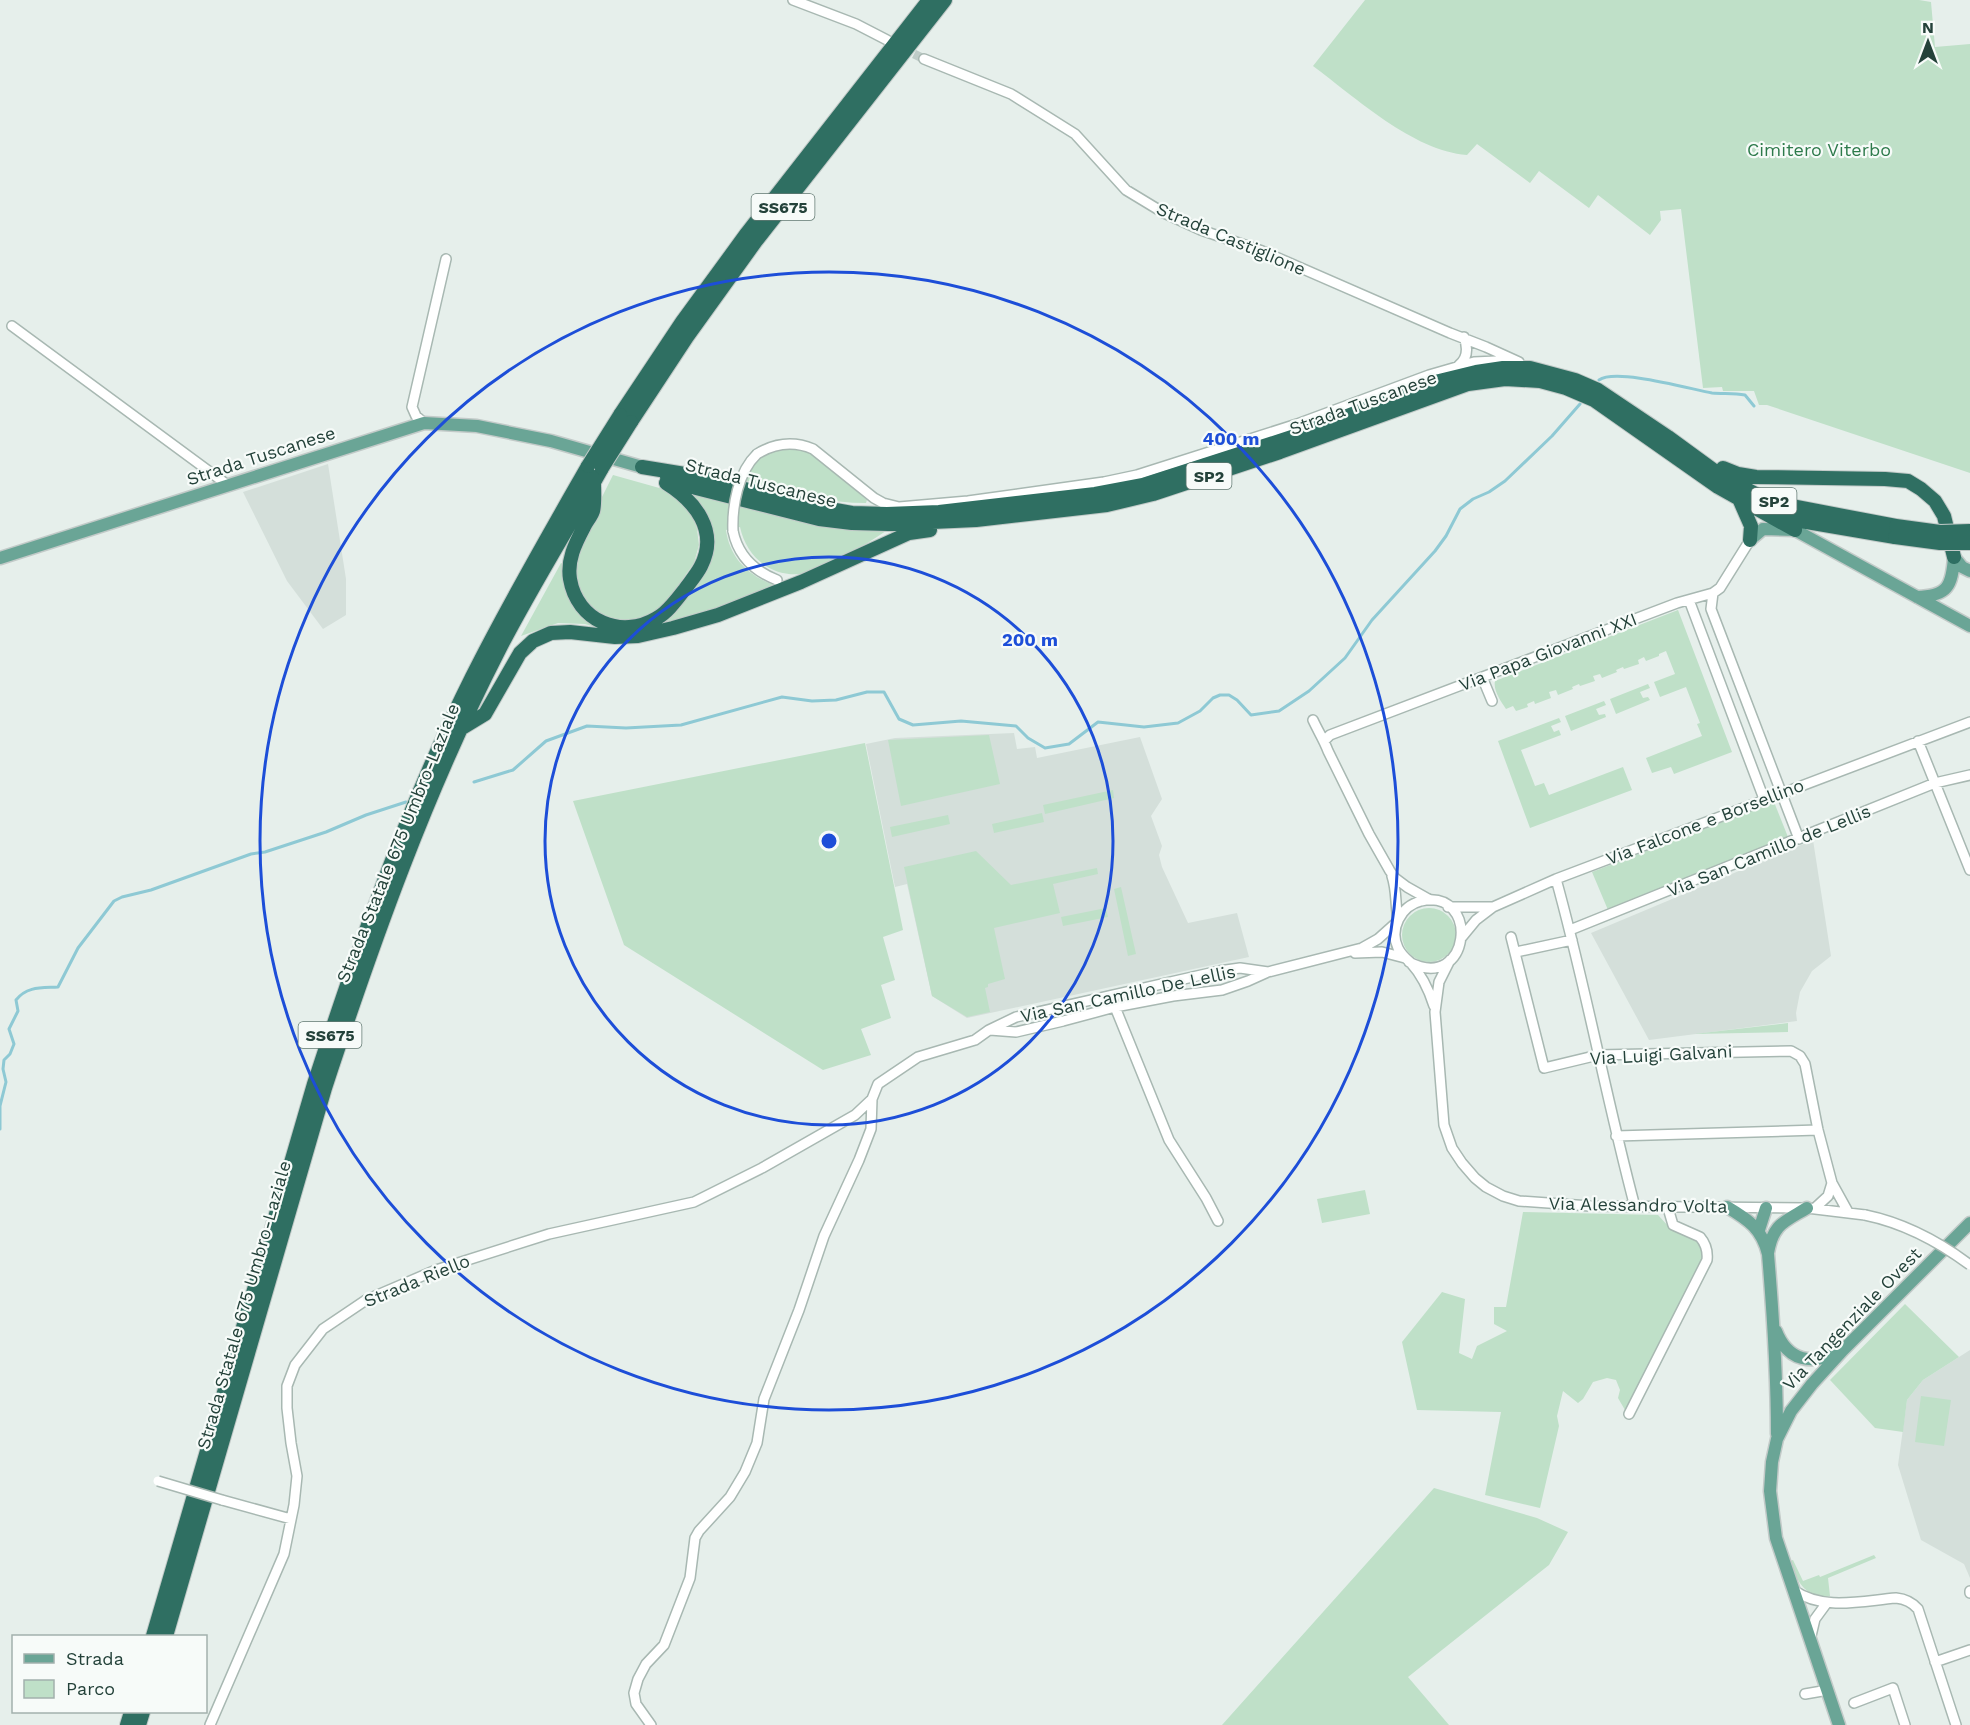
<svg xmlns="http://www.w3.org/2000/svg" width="1970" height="1725" font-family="'Work Sans',sans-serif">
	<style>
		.built { fill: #d4dfda }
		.green { fill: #bfe0c8 }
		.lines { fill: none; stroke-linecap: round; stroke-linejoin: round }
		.stream { stroke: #8ec9d4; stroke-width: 3 }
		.minor-tunnel { stroke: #bfccc8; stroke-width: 9; stroke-dasharray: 9 4.5; stroke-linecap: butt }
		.minor-casing { stroke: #a8b8b2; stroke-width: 12 }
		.major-casing { stroke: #c2cac8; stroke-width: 15 }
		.highway-casing { stroke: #c2cac8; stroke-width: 16 }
		.minor { stroke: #fff; stroke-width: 9 }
		.major { stroke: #6aa596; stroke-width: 12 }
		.highway { stroke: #2f6f62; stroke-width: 14 }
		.minor-bridge-casing { stroke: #a8b8b2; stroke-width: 12; stroke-linecap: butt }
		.highway-bridge-casing { stroke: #c2cac8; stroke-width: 16; stroke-linecap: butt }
		.minor-bridge { stroke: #fff; stroke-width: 9 }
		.highway-bridge { stroke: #2f6f62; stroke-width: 14 }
		.ring { fill: none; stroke: #1d4ed8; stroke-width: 3 }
		.labels { text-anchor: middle; stroke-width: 4.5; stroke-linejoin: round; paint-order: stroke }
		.shield { fill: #f7fbf9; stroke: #637a73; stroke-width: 1.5 }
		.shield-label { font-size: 16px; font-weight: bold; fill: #24423a }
		.park-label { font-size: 18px; fill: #2d7a4b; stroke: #f7fbf9 }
		.street-label { font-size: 18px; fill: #24423a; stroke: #f7fbf9 }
		.centre { fill: #1d4ed8; stroke: #f7fbf9; stroke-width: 3 }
		.ring-label { font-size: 18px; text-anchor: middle; font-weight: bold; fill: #1d4ed8; stroke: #f7fbf9; stroke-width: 4.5; stroke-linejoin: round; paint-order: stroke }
	</style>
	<rect width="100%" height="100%" fill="#e6efeb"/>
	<path class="built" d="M328,464L346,579V615L323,629L287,581L243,492Z
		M1014,733L1017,749L1035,747L1037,758L1140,737L1162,799L1151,816L1162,846L1159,855L1162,867L1188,923L1237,913L1249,957L967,1018L932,996L907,884L895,887L866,744L895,738Z
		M1813,840L1831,956L1812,971L1800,992L1796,1013L1797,1021L1649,1040L1591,933Z
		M1970,1350V1578L1964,1564L1921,1540L1898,1465L1907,1400L1923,1380Z"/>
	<path class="green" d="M1365,0H1919L1931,2L1935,47L1970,44V473L1767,405H1759L1754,391H1723L1722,387L1703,388L1681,209L1660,211L1661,220L1650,235L1598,195L1589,208L1539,171L1530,183L1477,144L1467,155C1413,151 1355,97 1313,66Z
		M792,448L812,453L867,500L866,503C824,503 784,491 744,480C753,456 769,451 792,448Z
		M613,475L670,491L692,513L697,529L699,545L694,563L665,604L651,616L625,621L603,616L589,608L579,591L575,578L577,547Z
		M690,491L850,529L886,531L866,544L801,574C770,577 746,556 740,527L726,530C730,559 749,576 776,586L715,611L660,624V622L708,561Z
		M561,563L563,564V573L602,629L585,624L558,623L521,636Z
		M1678,610L1732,752L1674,774L1671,767L1652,773L1646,758L1702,736L1697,724L1700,723L1686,687L1660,697L1654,682L1675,674L1666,651L1659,654V656L1646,661L1644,657L1638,660L1639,664L1624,669L1623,667L1616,670L1617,672L1602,678L1600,674L1593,676L1595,681L1580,686L1579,684L1572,687L1573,689L1558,695L1556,690L1549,692L1551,698L1535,704L1534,701L1527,704L1528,707L1516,711L1513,706L1506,709C1501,701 1493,691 1495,681Z
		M1648,684L1650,688L1640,692L1643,698L1648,697L1650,700L1616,714L1610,699Z
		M1604,701L1606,705L1596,709L1599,715L1605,714L1606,717L1571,731L1565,716Z
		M1559,718L1561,722L1551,726L1554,732L1559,730L1561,735L1521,750L1535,786L1544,783L1549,795L1623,767L1632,790L1530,828L1498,741Z
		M989,735L1000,784L901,806L888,740Z
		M865,743L903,930L883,937L895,980L881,985L891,1018L861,1029L871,1055L823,1070L624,945L573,801Z
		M1113,790L1114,798L1045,814L1043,805Z
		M1774,802L1788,837L1608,910L1592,872Z
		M1042,813L1044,822L994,833L992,824Z
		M948,815L950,824L892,837L890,827Z
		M976,851L1011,885L1097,868L1098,874L1053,884L1060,913L994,928L1005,979L988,984V987L985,988L990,1012L967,1017L932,996L904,867Z
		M1121,887L1136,954L1128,956L1114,889Z
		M1402 935a27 27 0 1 1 54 0a27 27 0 1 1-54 0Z
		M1106,908L1108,917L1063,926L1061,917Z
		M1788,1023V1032L1694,1034Z
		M1365,1190L1370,1214L1322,1223L1317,1199Z
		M1523,1212L1658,1215L1670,1228L1697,1240L1703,1255L1702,1264L1625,1410L1618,1398L1620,1390L1616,1380L1607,1378L1593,1382L1583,1399L1578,1403L1563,1391L1557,1416L1559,1426L1540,1508L1485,1495L1501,1412L1417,1410L1402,1342L1442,1292L1465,1299L1459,1353L1472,1359L1477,1346L1507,1331L1494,1324V1307H1506Z
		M1905,1304L1959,1357L1923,1380L1907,1400L1903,1432L1875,1428L1830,1380Z
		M1921,1396L1951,1400L1944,1446L1915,1442Z
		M1434,1488L1537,1518L1568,1532L1549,1565L1408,1677L1449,1725H1222Z
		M1874,1555L1876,1558L1828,1578L1830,1596C1806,1600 1796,1580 1790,1561L1793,1560L1803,1581L1819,1575L1820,1577Z"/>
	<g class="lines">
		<path class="stream" d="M1599,380C1616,368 1690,389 1712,393C1723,394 1734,393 1745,395L1754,406
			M474,782L513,770L546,741L587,726L626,728L681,725L782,697L812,701L836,700L867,692H884L899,719L913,725L961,721L1016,726L1028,738L1045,748L1069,744L1098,722L1144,727L1178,723L1200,711L1213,698L1220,695H1229L1237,700L1251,715L1279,711L1309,691L1345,658L1372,620L1435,551L1446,536L1460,509L1473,499L1489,492L1505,481L1552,436L1580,404
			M0,1129V1106L6,1082L3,1069L4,1060L10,1054L14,1044L9,1029L18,1011L16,1000C27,986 42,988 58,987L78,948L114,901L122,897L151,890L251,854L265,852L326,832L366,815L406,802"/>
		<path class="minor-tunnel" d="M902,48L924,59"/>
		<g class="minor-casing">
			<path id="minor" d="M793,0L856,24L887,40
				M924,59L1011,94L1075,134L1126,190L1164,213L1201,230L1262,251L1450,333L1486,347L1519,362
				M12,326L229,486
				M1459,365C1468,358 1468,348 1464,337
				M424,423L416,416L412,407L446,259
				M757,454C775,443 794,441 813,449L874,498L883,503L899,507L968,501L1104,482L1137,475L1297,424L1429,375L1474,362L1496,361L1503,362
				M733,531C738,556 754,571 777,580
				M1713,593L1711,609L1799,839
				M1689,600L1764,799
				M1482,677L1492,701
				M1313,720C1318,731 1324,740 1328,751L1369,834L1390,871L1395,878L1407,887L1430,900
				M1325,740L1330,735L1677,603L1713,593L1720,588L1750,540
				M1918,741L1970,870
				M1392,876C1397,891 1395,904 1398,919
				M1556,879C1586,987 1606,1098 1635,1207
				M1448,907H1493
				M1570,930L1935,783L1970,775
				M1462,937L1476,920L1493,907L1556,879L1970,722
				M1511,937L1544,1068L1598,1055L1791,1051L1800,1056L1805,1064L1818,1130L1832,1183L1848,1212
				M1516,952L1572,940
				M1355,953L1382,952L1405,958
				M1450,960L1439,982L1435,1012L1444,1125L1452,1148L1462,1163L1475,1178L1486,1187L1503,1196L1519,1201L1590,1206L1807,1208L1865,1215
				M1409,962C1471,994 1481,888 1421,901C1401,906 1389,929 1398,948C1401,954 1405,958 1410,962C1422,975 1429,990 1434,1006
				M1115,1007L1169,1140L1206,1198L1218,1221
				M990,1030L1016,1032L1063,1021L1115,1007L1173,996L1222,990L1248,981L1268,972L1362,948L1378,939L1397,922
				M1616,1136L1818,1130
				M1815,1208L1828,1196L1832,1183
				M1629,1414L1707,1260C1708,1251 1706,1244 1700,1237L1673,1225L1668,1208
				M222,1500L291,1519
				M1793,1590C1824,1611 1860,1601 1896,1598C1906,1599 1912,1602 1918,1609L1956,1725
				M1970,1591V1593
				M1811,1636L1815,1619L1826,1604
				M1935,1662L1970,1650
				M1805,1694L1828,1690
				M1854,1703L1893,1688L1905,1725
				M210,1725L284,1554L294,1505L297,1476L291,1443L287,1408V1386L295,1365L323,1329L366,1300L436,1270L549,1234L694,1202L762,1168L855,1115L872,1099L878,1084L918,1057L975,1040L989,1030L1016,1017L1219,971L1240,968L1268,972
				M651,1725L636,1704L634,1693L638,1679L646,1664L664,1645L690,1578L695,1538L699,1531L730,1497L745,1472L757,1443L764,1399L799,1310L824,1236L859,1160L871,1129L872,1099"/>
		</g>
		<g class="major-casing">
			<path id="major" d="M1750,540L1763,529L1795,530L1970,626
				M1954,557L1962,567L1970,571
				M0,558L424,423L477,426L551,441L642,467
				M1917,597C1948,596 1952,586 1954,557
				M1727,1207C1749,1220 1762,1229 1768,1254C1773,1314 1777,1373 1777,1434
				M1759,1230L1766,1208
				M1768,1253C1773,1224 1784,1222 1807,1208
				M1776,1331C1788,1362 1812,1365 1840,1352
				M1839,1725L1776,1538L1770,1491L1772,1462L1777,1439L1791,1411L1812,1384L1843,1350L1970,1223"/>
		</g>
		<g class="highway-casing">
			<path id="highway" d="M620,415L682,322L747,233L929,0
				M631,422L687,337L756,241L945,0
				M642,467L691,475L802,504L852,513L887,514L939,512L1095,494L1143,485L1298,435L1435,382L1476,372L1503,368H1530L1575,380L1598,390L1668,437L1720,475L1763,498L1786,505L1896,526
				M1723,468L1738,474L1756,477L1885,479L1908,481L1921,489L1935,501L1944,516L1954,557
				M667,477L696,488L819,519L852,523L888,524L976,520L1107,505L1153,494L1280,452L1468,384L1505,379L1540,381L1566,388L1594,400L1718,487L1795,530
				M594,484C594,492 595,504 593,511C591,517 586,522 584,527C575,544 567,560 570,579C577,621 621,640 657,618C668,612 677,599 685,589C690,582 697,574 701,566C719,531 695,501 666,483
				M1740,501L1751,526L1750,540
				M1778,514L1795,520L1895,537
				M462,728L485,714L520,653L533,641L551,633L570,632L615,637L638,636L673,628L718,615L801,582L909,533L930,530
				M153,1636L314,1084C359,946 407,807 472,677C508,605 548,536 588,466
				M166,1636L325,1088C374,939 427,790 499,650C531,588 568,529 602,468
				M127,1725L131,1712
				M139,1725L143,1712"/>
		</g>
		<use href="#minor" class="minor"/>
		<use href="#major" class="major"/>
		<use href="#highway" class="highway"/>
		<g class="minor-bridge-casing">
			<path id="minor-bridge" d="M733,531C732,506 738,472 757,454
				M1865,1215C1904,1223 1938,1241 1970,1265
				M158,1481L222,1500"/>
		</g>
		<g class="highway-bridge-casing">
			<path id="highway-bridge" d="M588,466L620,415
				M602,468L631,422
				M1896,526L1940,532L1970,531
				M1895,537L1940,543H1970"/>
		</g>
		<use href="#minor-bridge" class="minor-bridge"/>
		<use href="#highway-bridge" class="highway-bridge"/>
	</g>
	<g class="ring">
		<circle cx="829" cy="841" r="284"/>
		<circle cx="829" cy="841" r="569"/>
	</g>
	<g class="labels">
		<g class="shield">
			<rect x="751.5" y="194" width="63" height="26" rx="4.5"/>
			<rect x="1186.5" y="463" width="45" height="26" rx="4.5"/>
			<rect x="1751.5" y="488" width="45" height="26" rx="4.5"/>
			<rect x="298.5" y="1022" width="63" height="26" rx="4.5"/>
		</g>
		<g class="shield-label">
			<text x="783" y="213">SS675</text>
			<text x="1209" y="482">SP2</text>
			<text x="1774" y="507">SP2</text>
			<text x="330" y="1041">SS675</text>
		</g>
		<g class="park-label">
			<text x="1819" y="156">Cimitero Viterbo</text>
		</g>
		<g class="street-label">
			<text transform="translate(1231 239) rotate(23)" y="6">Strada Castiglione</text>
			<text transform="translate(1363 403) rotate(-20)" y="6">Strada Tuscanese</text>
			<text transform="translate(261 456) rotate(-18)" y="6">Strada Tuscanese</text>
			<text transform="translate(761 483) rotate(14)" y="6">Strada Tuscanese</text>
			<text transform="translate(1548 652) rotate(-21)" y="6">Via Papa Giovanni XXI</text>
			<text transform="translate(1705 822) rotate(-21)" y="6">Via Falcone e Borsellino</text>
			<text transform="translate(398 843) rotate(-68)" y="6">Strada Statale 675 Umbro-Laziale</text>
			<text transform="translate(1769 851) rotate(-22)" y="6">Via San Camillo de Lellis</text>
			<text transform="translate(1128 994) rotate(-12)" y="6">Via San Camillo De Lellis</text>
			<text transform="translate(1661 1055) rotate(-3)" y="6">Via Luigi Galvani</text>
			<text transform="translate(1638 1205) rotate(1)" y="6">Via Alessandro Volta</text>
			<text transform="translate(417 1281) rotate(-22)" y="6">Strada Riello</text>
			<text transform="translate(244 1305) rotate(-74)" y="6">Strada Statale 675 Umbro-Laziale</text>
			<text transform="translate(1852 1319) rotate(-46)" y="6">Via Tangenziale Ovest</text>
		</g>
	</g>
	<circle cx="829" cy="841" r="9" class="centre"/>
	<g class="ring-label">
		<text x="1231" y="445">400 m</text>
		<text x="1030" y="646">200 m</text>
	</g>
	<rect x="12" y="1635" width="195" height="78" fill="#f7fbf9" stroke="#a3b1ad" stroke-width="1.5"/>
	<rect x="24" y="1654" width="30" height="9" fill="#6aa596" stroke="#a3b1ad" stroke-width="1.5"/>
	<text x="66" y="1665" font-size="18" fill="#24423a">Strada</text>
	<rect x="24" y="1680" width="30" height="18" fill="#bfe0c8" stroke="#a3b1ad" stroke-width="1.5"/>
	<text x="66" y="1695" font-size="18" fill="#24423a">Parco</text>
	<g transform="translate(1928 42)" stroke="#f7fbf9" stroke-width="4.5" paint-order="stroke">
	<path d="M0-4.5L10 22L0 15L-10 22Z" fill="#24423a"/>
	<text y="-9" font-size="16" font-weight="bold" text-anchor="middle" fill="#24423a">N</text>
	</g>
</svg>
